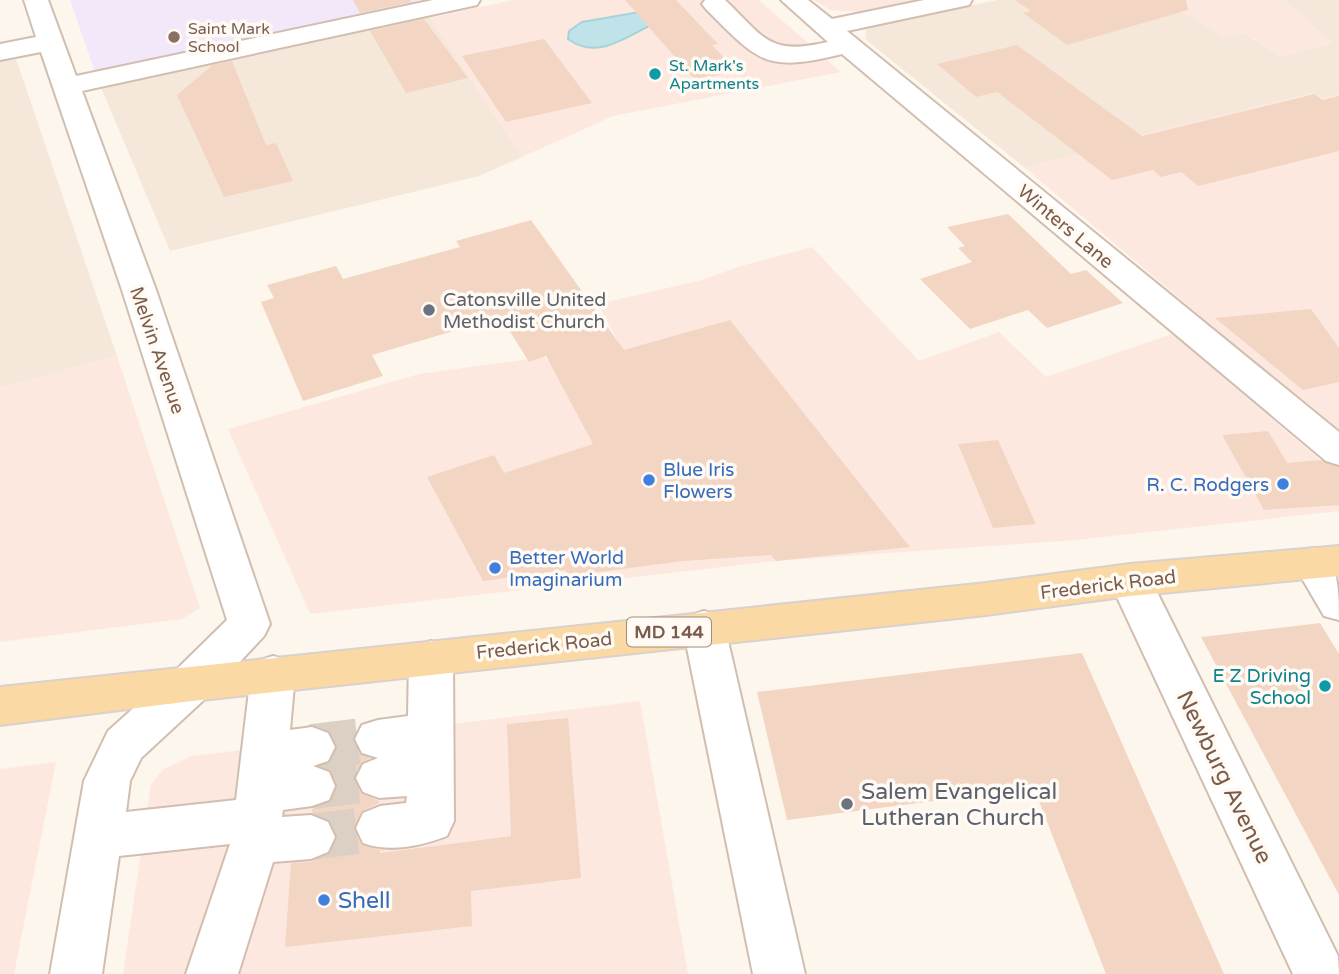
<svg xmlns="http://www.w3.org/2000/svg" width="1339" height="974" font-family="'Varela Round',sans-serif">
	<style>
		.residential { fill: #f5e8da }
		.commercial { fill: #fde8e0 }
		.education { fill: #f3e8fa }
		.water { fill: #bfe3e8; stroke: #a5d3da; stroke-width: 2 }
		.building { fill: #f3d5c3 }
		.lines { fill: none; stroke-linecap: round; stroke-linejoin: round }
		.minor-tunnel { stroke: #dcd0c4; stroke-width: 46; stroke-dasharray: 46 23; stroke-linecap: butt }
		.minor-casing { stroke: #d1beb0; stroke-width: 4 }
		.major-casing { stroke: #dad1cd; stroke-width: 4 }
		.minor { fill: #fff; fill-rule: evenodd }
		.major { fill: #fbd9a5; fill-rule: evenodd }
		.education-dot { fill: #8d6e63; stroke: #fffaf3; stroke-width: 2.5 }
		.culture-dot { fill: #0f9aa8; stroke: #fffaf3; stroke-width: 2.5 }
		.worship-dot { fill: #6b7280; stroke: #fffaf3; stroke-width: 2.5 }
		.shop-dot { fill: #3f7fe0; stroke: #fffaf3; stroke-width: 2.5 }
		.labels { text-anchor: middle; stroke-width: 7; stroke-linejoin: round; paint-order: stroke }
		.far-education-label { font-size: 16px; fill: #785e54; stroke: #fffaf3; text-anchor: start }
		.far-culture-label { font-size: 16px; fill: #0d838f; stroke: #fffaf3; text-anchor: start }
		.shield { fill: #fffaf3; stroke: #a28b7f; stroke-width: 2 }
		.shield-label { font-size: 18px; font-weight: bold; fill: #7a5c4d }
		.street-label { font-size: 19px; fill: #7a5c4d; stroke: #fffaf3 }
		.worship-label { font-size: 19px; fill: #5b616d; stroke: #fffaf3; text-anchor: start }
		.shop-label { font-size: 19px; fill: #366cbe; stroke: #fffaf3; text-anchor: start }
		.culture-label { font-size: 19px; fill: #0d838f; stroke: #fffaf3; text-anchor: end }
		.near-street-label { font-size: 23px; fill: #7a5c4d; stroke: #fffaf3 }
		.near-worship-label { font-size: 23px; fill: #5b616d; stroke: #fffaf3; text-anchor: start }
		.near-shop-label { font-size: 23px; fill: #366cbe; stroke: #fffaf3; text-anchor: start }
	</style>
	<rect width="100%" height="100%" fill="#fdf6ec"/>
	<path class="residential" d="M413,0H419L522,157L479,176L170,251L94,71Z
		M998,0H1163L1245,33L1279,56L1332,43L1284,0H1339V94L1323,98L1314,93L1137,136L1140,139L1025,168L865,39L866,30L882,23Z
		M11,44L117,356L0,388V46Z"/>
	<path class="commercial" d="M514,0H759L841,72L613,116L522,157L430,18Z
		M814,0H919L860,12L830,10Z
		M1163,0H1284L1332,43L1279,56L1246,33L1224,38Z
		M1314,92L1323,98L1339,94V433L1025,168L1139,139L1136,136Z
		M812,247L919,361L999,332L1046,377L1172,334L1318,458L1339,483V511L1076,540L776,561L310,614L228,429L419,374L544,357L562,371L623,351L598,304L702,280L741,266Z
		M117,356L200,608L182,619L0,642V388Z
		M640,701L688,974H123L151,784L164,769L192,756Z
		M56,762L14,974H0V769Z"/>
	<path class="education" d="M70,0H434L96,75Z"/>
	<path class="water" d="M651,10L658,22C628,34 599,62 568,39L569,31L582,22Z"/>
	<path class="building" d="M353,0H410L412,2L360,13Z
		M625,0H676L718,44L712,45L737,71L695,80Z
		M1015,0H1186L1188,10L1067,45L1023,13L1031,11Z
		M424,19L468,78L406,93L370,31Z
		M544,39L592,103L506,122L462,56Z
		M1017,45L1142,136L1315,94L1322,100L1339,96V151L1198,186L1181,172L1161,177L1153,170L1112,180L997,92L976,97L937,64Z
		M232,61L266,145L276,143L293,181L224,197L177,95L213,65Z
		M1008,214L1071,274L1086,270L1123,303L1047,328L1028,310L970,329L920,279L972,262L958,248L965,246L947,227Z
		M531,220L624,350L730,320L910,547L776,561L771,555L683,561L569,576L565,570L483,581L427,477L494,455L504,473L593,444L546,356L529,362L501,317L372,355L383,376L303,401L261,302L274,298L267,285L336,266L343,279L460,247L456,241Z
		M1311,309L1339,348V382L1303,390L1215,318Z
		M1268,431L1287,463L1321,460L1339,467V505L1264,510L1222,435Z
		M998,440L1036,524L993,528L958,444Z
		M1320,623L1339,654V895L1201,637Z
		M1082,653L1224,974H1106L1034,788L787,820L757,692Z
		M568,718L581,878L471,891L472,926L285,947L291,863L311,862L329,854L337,838L330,821L312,813V809L331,801L337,787L331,771L321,766L330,762L337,748L332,736L355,733L353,740L360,754L370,758L361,763L354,779L361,793L379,801V803L361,812L354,829L361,844L380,850V853L511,836L507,724Z"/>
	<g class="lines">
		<path class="minor-tunnel" d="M312,747L378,739
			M312,786L379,778
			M311,837L380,828"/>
		<g class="minor-casing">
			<path id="minor" d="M24,0H48L76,76L433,0H480L477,5L468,7L82,91L156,290L270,624L264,636L208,696L141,758L130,781L126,812L236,800L251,674L258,661L273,656L288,661L295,674L290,730L312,727L328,733L335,747L328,761L313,766L329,772L335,786L329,800L312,806L283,810L282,817L311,815L328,822L335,837L328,852L311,859L273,862L238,974H186L230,844L119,856L102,974H50L84,781L108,731L176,670L227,620L122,290L41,52L0,60V44L36,37Z
				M705,0H725C765,38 768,56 828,42L781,0H808L832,19L924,0H972L969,5L847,31L1339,432V465L1326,461L842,54C765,73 759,62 706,9L702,4Z
				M1313,548C1339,558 1339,590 1339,620L1324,616L1293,563L1299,552Z
				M1130,564L1145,569L1151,580L1338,956L1339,974H1293L1109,580L1115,569Z
				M704,611L719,616L725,628L805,974H753L683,628L689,616Z
				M431,641L446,646L453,658L454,821L447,836C421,846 389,853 363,843L356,828L363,813L380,806L406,803L407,796L379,798L363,792L356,778L363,764L378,758L362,753L355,739L362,725L378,720L408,716L409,658L416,646Z"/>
		</g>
		<g class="major-casing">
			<path id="major" d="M1339,546V576L1130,596L986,615L192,701L0,725V687L986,583L1130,564Z"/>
		</g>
		<use href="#minor" class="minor"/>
		<use href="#major" class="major"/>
	</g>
	<circle class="education-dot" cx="174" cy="37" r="7"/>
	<g class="culture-dot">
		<circle cx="655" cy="74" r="7"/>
		<circle cx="1325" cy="686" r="7"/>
	</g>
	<g class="worship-dot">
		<circle cx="429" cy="310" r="7"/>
		<circle cx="847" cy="804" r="7"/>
	</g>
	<g class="shop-dot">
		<circle cx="649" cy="480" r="7"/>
		<circle cx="1283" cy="484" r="7"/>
		<circle cx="495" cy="568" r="7"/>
		<circle cx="324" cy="900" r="7"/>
	</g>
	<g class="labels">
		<g class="far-education-label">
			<text x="188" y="34">Saint Mark<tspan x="188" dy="18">School</tspan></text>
		</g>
		<g class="far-culture-label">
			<text x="669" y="71">St. Mark's<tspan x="669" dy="18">Apartments</tspan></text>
		</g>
		<rect class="shield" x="627" y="617.5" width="84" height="29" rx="5"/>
		<g class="shield-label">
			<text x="669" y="638">MD 144</text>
		</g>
		<g class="street-label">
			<text transform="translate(1066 226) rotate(40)" y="7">Winters Lane</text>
			<text transform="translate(158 350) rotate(71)" y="7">Melvin Avenue</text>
			<text transform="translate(1108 584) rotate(-7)" y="7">Frederick Road</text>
			<text transform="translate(544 645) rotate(-6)" y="7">Frederick Road</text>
		</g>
		<g class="worship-label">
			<text x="443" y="306">Catonsville United<tspan x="443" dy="22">Methodist Church</tspan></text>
		</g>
		<g class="shop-label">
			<text x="663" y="476">Blue Iris<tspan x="663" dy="22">Flowers</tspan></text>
			<text x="1269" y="491" text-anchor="end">R. C. Rodgers</text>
			<text x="509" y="564">Better World<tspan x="509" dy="22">Imaginarium</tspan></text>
		</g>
		<g class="culture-label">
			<text x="1311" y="682">E Z Driving<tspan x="1311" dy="22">School</tspan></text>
		</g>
		<g class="near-street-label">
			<text transform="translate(1225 777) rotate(64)" y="8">Newburg Avenue</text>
		</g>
		<g class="near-worship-label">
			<text x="861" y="799">Salem Evangelical<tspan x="861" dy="26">Lutheran Church</tspan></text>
		</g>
		<g class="near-shop-label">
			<text x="338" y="908">Shell</text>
		</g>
	</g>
</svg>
